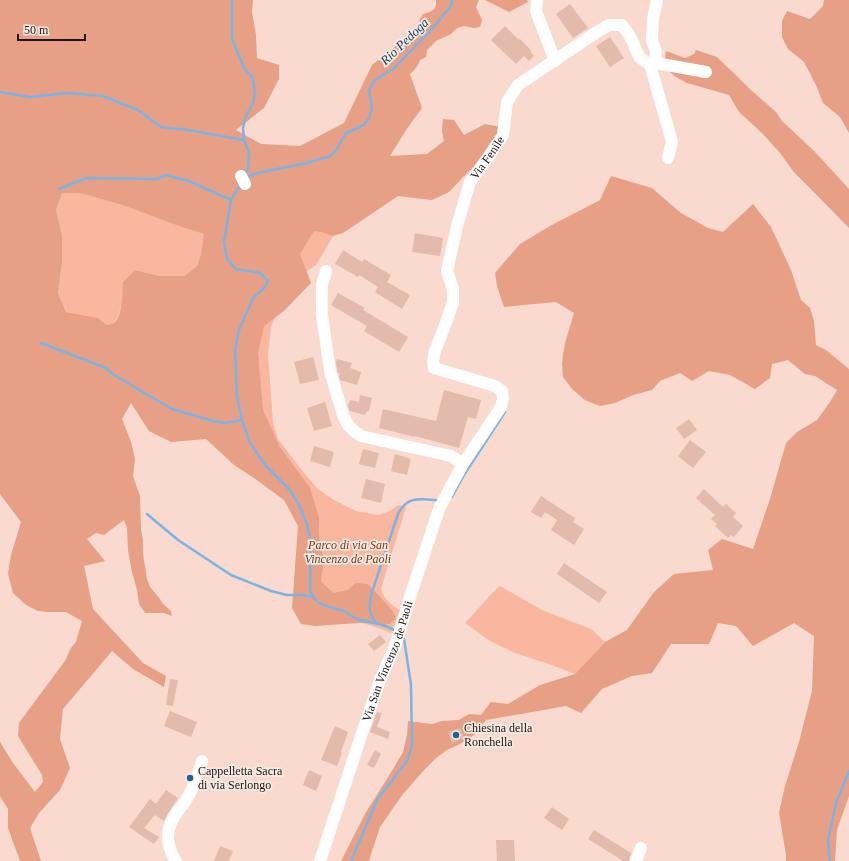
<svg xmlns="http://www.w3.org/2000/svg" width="849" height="861" font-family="'Times New Roman',serif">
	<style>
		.green { fill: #f9b79f }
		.forest { fill: #e7a085; fill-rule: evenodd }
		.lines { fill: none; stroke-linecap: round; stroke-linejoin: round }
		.stream { stroke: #7ab4e5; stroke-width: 2.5 }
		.building { fill: #e2bbad }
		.minor { stroke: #fff; stroke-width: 12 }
		.poi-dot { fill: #1c6599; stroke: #fbebe5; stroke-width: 1.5 }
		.labels { text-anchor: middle; stroke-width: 3.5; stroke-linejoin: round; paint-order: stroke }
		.street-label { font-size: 12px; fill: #21130e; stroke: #fbebe5 }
		.park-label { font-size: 12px; font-style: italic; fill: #85310b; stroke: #fbebe5 }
		.poi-label { font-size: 12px; fill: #21130e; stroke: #fbebe5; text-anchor: start }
		.water-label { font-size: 13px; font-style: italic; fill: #0b3959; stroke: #fbebe5 }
	</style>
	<rect width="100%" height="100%" fill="#fad9ce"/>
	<path class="green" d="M61,193H80L122,205L176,225L205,234L201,254L197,266L184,276H160L135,270L122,294V304L118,316L114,323L107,325L98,318L66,312L58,293L62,263L56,210Z
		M338,228L316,265L296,279L279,308L271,327L268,354L273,423L278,439L304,473L318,489L334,500L356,511L378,515L390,511L398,505L406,507L381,589C384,599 391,605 400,610L391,633L381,629L318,608L307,538L235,406L261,238Z
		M500,586L542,610L591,629L605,642L575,674L549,664L515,653L490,641L465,623C477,611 487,597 500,586Z"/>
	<path class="forest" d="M0,0H253L252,12L256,35L257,58L279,65V79L264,108L236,130L261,144L300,146L344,123L372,65L396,46L401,40L406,38L415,31L419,26L420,19L423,14C432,12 437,10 436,0H479L476,7L482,20L480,27L474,28L464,26L457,28L451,34L436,41L427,50L426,57L420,60C418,66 415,70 410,74L422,108L406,130L390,156L427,154L444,141L442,131L443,119L454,120L464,135L485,124L501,127L485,157L464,176L449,192L432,200L398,196L343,233L333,236L321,232L314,231L300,254L311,283L285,310L264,326L258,353L263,410L280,447L310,488L319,517V537L324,560L321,581L333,593L348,590L356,583L368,584L392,610L396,618L390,624L359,623L315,626L301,624L292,608L298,526L284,500L254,478L234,465L206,439L171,442L149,431L131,403L122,419L131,442L135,459L133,476L140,496L141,530L143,540V554L147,579L150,587L160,599L162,603L171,611L172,616L164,613H145L139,604L137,590L132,572L128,550L127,528L124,520L104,535L96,533L87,539L105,561L84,566L93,609L143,663L166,676L164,687L133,669L112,651L63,709L60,739L70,768L60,790L39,813L30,828L41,861H20L8,828V809L0,796V742L13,763L35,792L43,782L42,775L18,736L19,723L27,712L65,661L71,648L76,642L82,621L66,612H49L38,611L26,605L13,593L8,574L11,555L21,522L0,494ZM62,193H80L122,205L176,225L204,234L201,254L197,266L184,276H160L135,270L123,282C122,292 123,316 114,323C112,324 109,324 107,325L98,318L66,312L58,293L62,263V236L56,210Z
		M485,0H527L528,2L509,12Z
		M824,0H849V133L840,117L823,103L816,85L804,62L788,49L782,37V21L787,11L810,19L823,6Z
		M696,50L717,57L751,90L776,112L782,121L815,152L849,189V228L793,171L780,153L762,133L739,112L729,95L687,83L676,77L665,68V59L666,51L685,58L694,54Z
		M611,176L652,188L681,213L708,228L723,232L753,204L771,227L791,270L801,300L810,308L814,321L816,345L826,350L849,369V796L837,830L835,861H786V855L779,813L785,786L799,742L812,691L814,636L794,623L753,646L736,626L718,623L709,644H671L652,673L632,676L602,689L581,713L566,706L486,720L474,735L460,744L447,750L436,758L426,768L403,794L380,827L370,857L369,861H341L366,812L390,774L403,752L407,735L408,721L432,724L442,721L459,720L469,714L481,715L491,702L508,704L540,685L575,674L605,642L627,630L654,592L674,574L713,570L708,550L722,539L753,549L770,499L786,443L797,432L817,420L830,402L837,390L815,376L805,374L788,360L772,364L770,378L755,389L730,375L709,371L692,381L680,373L660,381L652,390L633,395L615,403L600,406L585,400L572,389L563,377L562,364L563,355L565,343L574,313L556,302L504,307L497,286L495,273L520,244L550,226L600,200Z"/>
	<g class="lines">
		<path class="stream" d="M232,0V39L244,68L252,77L255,90L253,103L246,116L243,128L244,140L249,152L248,168L245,175
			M0,92L30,97L67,93L103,96L138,110L161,127L188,130L244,140
			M245,178L257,173L307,163L330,156L337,149L346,133L364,125L369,118L372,108L369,90L374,81L394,68L432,29L451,6L452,0
			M241,183L231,200L224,242L227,259L236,269L260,273L268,281L265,287L253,298L239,330L235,350L237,396L242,420L250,443L266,466L290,490L300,507L307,524L311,544L310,590C315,607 330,606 344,611C348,613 351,616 355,618C368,624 384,622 395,631
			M59,189L86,178L157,179L166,175L189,181L231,200
			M41,343L106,368L114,375L172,409L213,421L225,423L242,420
			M452,497L464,475L505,412
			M147,514L178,540L231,575L271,591L287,595H303L312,597
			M377,624C368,613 369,608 371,595L398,514C407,496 419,499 436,500
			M351,861L377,800L407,761L412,745L411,685L404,639L402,637
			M830,861L828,840L836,803L849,771"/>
	</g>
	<path class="building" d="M570,4L588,28L573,38L556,14Z
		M505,26L519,40L520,39L531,50L530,51L534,56L529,61L524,56L516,64L491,40Z
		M610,37L624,58L610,67L596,46Z
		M415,233L443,238L440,256L412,252Z
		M343,250L362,262L364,259L391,275L387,282L410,295L402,309L375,292L378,287L359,275L358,277L335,264Z
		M338,293L365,308L363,310L408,337L399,352L364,331L367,326L331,305Z
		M313,357L319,380L300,384L294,362Z
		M337,359L352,363L350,368L361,372L357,385L340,380L339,376L340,373H338L336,363Z
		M444,390L481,400L476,419L468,417L459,448L415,436V437L379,428L383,409L436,421Z
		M360,395L372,398L369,411H367L365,415L350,411L348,406L350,400L359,402Z
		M325,402L332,426L314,431L307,408Z
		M689,419L697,430L684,439L676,428Z
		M690,440L706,452L693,468L678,456Z
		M314,446L334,452L330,467L310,461Z
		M363,449L379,453L375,468L359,464Z
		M395,454L411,459L407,475L391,471Z
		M366,479L385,484L381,503L361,498Z
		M704,489L723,507L726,504L736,513L733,517L743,526L734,537L731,535L728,538L715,526L717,524L711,519L715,515L696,498Z
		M541,496L575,518L573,522L584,529L574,545L551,530L557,520L545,512L541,518L531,512Z
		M564,563L607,592L599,603L557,574Z
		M380,635L386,642L374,651L368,644Z
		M170,679L178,680L173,706L166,705Z
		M170,711L197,722L191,737L164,726Z
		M377,712L382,713L377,727L390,732L388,739L370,732Z
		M335,726L348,732L341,752L342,753L337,766L321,760Z
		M460,728L464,738L452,743L448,732Z
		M375,750L381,754L374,768L367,765Z
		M309,770L322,776L316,791L303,785Z
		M166,790L178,798L168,813L164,821L155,815L144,828L159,837L154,844L129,827L150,799L156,804Z
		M552,807L569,819L562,830L544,818Z
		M594,830L631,853L629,861H623L588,839Z
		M496,840H514L515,861H497Z
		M220,846L233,851L229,861H214Z"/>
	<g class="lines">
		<g class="minor">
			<path d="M537,0L536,11L555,61"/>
			<path d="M655,61L661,64L706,72"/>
			<path d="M650,64L672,142L668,158"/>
			<path d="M241,176L245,184"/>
			<path d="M326,271L322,285V315L330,371L343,415L348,425L354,431L361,436L451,456L463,464"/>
			<path d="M176,861C165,844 165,828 178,811C180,808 183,805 185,802C193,789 198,775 202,761"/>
			<path id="s1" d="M320,861L360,739L380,680L396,644L411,594L439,509L451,486L463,464L501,407L503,398L502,391L495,386L434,368L433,361L435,351L447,320L453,302V289L447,271L457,226L470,182L489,156L503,135L507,102L518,85L597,32L609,25H622C626,30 630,36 633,42C638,54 637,58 650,64L655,61L656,51L652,41L653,19L657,0"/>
			<path d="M636,861L641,848"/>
		</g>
	</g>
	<g class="poi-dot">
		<circle cx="456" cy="735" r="4"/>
		<circle cx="190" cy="778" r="4"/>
	</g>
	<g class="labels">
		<g class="street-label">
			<text dy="4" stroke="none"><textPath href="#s1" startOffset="803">Via Fenile</textPath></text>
			<text dy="4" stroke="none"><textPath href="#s1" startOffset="211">Via San Vincenzo de Paoli</textPath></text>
		</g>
		<g class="park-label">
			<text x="348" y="549">Parco di via San<tspan x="348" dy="14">Vincenzo de Paoli</tspan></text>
		</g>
		<g class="poi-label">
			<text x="464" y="732">Chiesina della<tspan x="464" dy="14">Ronchella</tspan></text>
			<text x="198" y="775">Cappelletta Sacra<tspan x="198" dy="14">di via Serlongo</tspan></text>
		</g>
		<g class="water-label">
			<text transform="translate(404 41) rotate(-44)" y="5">Rio Pedoga</text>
		</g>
	</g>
	<path d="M18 34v6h67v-6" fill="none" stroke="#21130e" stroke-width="2"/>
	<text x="24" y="34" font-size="12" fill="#21130e" stroke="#fbebe5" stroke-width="3" paint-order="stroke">50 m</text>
</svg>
